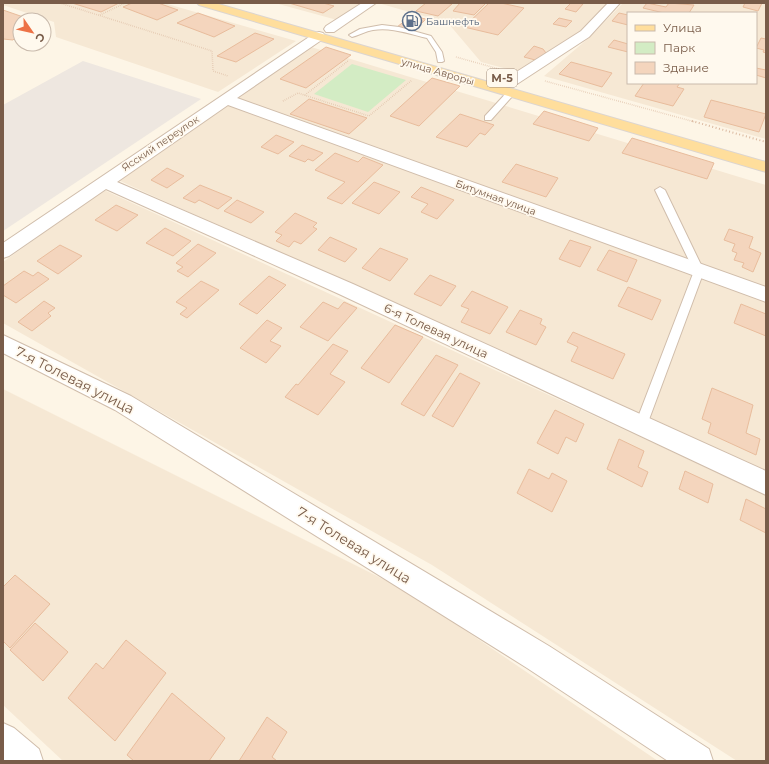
<svg xmlns="http://www.w3.org/2000/svg" width="769" height="764" font-family="Montserrat,sans-serif">
	<style>
		.residential { fill: #f6e8d4; fill-rule: evenodd }
		.industrial { fill: #eee7e0 }
		.green { fill: #d3ecc4 }
		.building { fill: #f4d5bd; stroke: #e8bc9c }
		.lines { fill: none; stroke-linecap: round; stroke-linejoin: round }
		.lane-casing { stroke: #d0bdab; stroke-width: 2 }
		.street-casing { stroke: #d0bdab; stroke-width: 2 }
		.primary-casing { stroke: #dcd5d0; stroke-width: 2 }
		.path-far1 { stroke: #dab89f; stroke-width: 1.5; stroke-dasharray: 0.5 1.5; stroke-linecap: butt }
		.path { stroke: #dab89f; stroke-width: 2; stroke-dasharray: 1 2.5; stroke-linecap: butt }
		.lane { fill: #fff; fill-rule: evenodd }
		.street { fill: #fff; fill-rule: evenodd }
		.primary { fill: #ffde9c; fill-rule: evenodd }
		.labels { text-anchor: middle; stroke-width: 3.5; stroke-linejoin: round; paint-order: stroke }
		.far-service-label { font-size: 10px; fill: #4e5e75; stroke: #fff9ee; text-anchor: start }
		.far-street-label { font-size: 10px; fill: #795c49; stroke: #fff9ee }
		.shield { fill: #fff9ee; stroke: #a18b7a; stroke-width: 1 }
		.shield-label { font-size: 11px; font-weight: bold; fill: #795c49 }
		.street-label { font-size: 12px; fill: #795c49; stroke: #fff9ee }
		.near-street-label { font-size: 14px; fill: #795c49; stroke: #fff9ee }
	</style>
	<rect width="100%" height="100%" fill="#fdf5e6"/>
	<path class="residential" d="M3,3H164L296,41L218,92L56,37L54,22L3,5Z
		M275,3H363L337,20Z
		M378,3H607L584,33L522,73L481,62L448,23Z
		M623,3H766V139L544,76L591,36ZM628,13H756V83H628Z
		M311,47L766,185V287L234,97Z
		M229,105L766,302V475L118,180Z
		M104,190L766,495V761H737L432,565L3,323V262Z
		M3,389L407,591L658,761H63L3,705Z"/>
	<path class="industrial" d="M83,61L201,99L3,231V105Z"/>
	<path class="green" d="M352,64L406,80L368,112L314,94Z"/>
	<path class="building" d="M72,3H119L101,12Z
		M132,3H158L178,10L157,20L123,7Z
		M289,3H323L334,6L323,13Z
		M426,3H446L452,4L438,16L416,11Z
		M460,3H486L474,15L453,11Z
		M489,3H501L524,8L498,35L464,27Z
		M571,3H577L583,4L576,12L565,9Z
		M647,3L666,7L669,3L694,5L689,13H664L643,8Z
		M745,3H762L758,11L743,7Z
		M3,10L32,20H20V33L13,40L3,39Z
		M198,13L235,26L214,37L177,23Z
		M619,13L628,15V25L612,21Z
		M411,16L426,19L414,31L397,27Z
		M559,18L572,21L566,27L553,24Z
		M255,33L274,39L236,62L217,56Z
		M761,38L766,39V53L763,52L764,50L756,48Z
		M614,40L628,44V52L608,47Z
		M534,46L543,49L546,53L539,61L524,57Z
		M326,47L351,55L306,88L280,79Z
		M571,62L612,73L602,87L559,74Z
		M756,68L766,70V78L756,75Z
		M432,78L460,86L419,126L390,116Z
		M644,83H680L677,87L684,89L673,106L635,96Z
		M309,99L367,118L349,134L290,114Z
		M711,100L766,114L759,132L704,117Z
		M544,111L598,128L589,141L533,124Z
		M460,114L494,125L485,135L480,133L467,147L436,137Z
		M276,135L294,142L278,154L261,147Z
		M632,138L714,163L707,179L622,153Z
		M302,145L323,153L313,161L308,159L305,162L289,156Z
		M335,153L358,162L363,157L383,165L342,204L327,198L345,182L315,170Z
		M516,164L558,178L546,197L502,182Z
		M167,168L184,176L167,188L151,180Z
		M374,182L400,192L379,214L352,203Z
		M200,185L232,198L218,209L199,200L195,203L183,198Z
		M421,187L454,200L437,219L421,212L428,204L411,197Z
		M237,200L264,212L251,223L224,211Z
		M116,205L138,215L117,231L95,220Z
		M295,213L317,223L313,227L317,229L301,244L294,241L289,247L276,241L282,235L275,232Z
		M165,228L191,241L173,256L146,243Z
		M729,229L753,237L749,248L761,253L753,272L742,267L744,263L734,260L737,253L732,251L735,244L724,240Z
		M330,237L357,249L345,262L318,250Z
		M570,240L591,247L580,267L559,259Z
		M198,244L216,253L188,277L177,271L183,267L176,263Z
		M60,245L82,256L58,274L37,261Z
		M380,248L408,259L390,281L362,268Z
		M609,250L637,260L627,282L597,270Z
		M24,271L33,276L38,272L49,279L16,303L3,295V286Z
		M430,275L456,286L441,306L414,294Z
		M269,276L286,285L257,314L239,304Z
		M201,281L219,290L187,318L180,314L187,308L176,302Z
		M628,287L661,300L652,320L618,306Z
		M472,291L508,307L490,334L461,322L469,309L461,306Z
		M44,301L55,308L48,313L51,316L32,331L18,322Z
		M323,302L338,309L344,302L357,308L328,341L300,327Z
		M741,304L766,314V336L734,323Z
		M520,310L542,319L540,324L546,327L536,345L506,332Z
		M267,320L282,328L270,341L281,346L266,363L240,348Z
		M395,325L423,337L389,383L361,368Z
		M573,332L625,354L613,379L571,361L578,347L567,342Z
		M333,344L348,351L330,374L345,382L318,415L285,397L296,384L298,385Z
		M436,355L458,365L424,416L401,404Z
		M460,373L480,383L453,427L432,416Z
		M712,388L753,405L746,433L760,439L756,455L708,433L711,423L702,419Z
		M555,410L584,424L576,442L566,437L558,454L537,443Z
		M619,439L644,451L638,467L648,472L642,487L607,469Z
		M529,469L549,479L552,473L567,481L552,512L517,493Z
		M685,471L713,484L708,503L679,489Z
		M746,499L766,509V533L740,520Z
		M15,575L50,604L10,648L3,641V587Z
		M35,623L68,652L43,681L10,650Z
		M126,640L166,673L115,741L68,698L96,663L103,669Z
		M172,693L225,738L209,761H134L127,755Z
		M267,717L287,732L272,757L277,761H239Z"/>
	<g class="lines">
		<g class="lane-casing">
			<path id="lane" d="M382,25L399,27L431,36L442,52L444,61L442,62H438L436,52L427,38C409,34 392,27 373,30C366,31 359,35 352,37L349,35L360,29Z
				M509,90H512L516,92L491,120H485V116Z
				M660,187L665,190L704,271L647,425L645,429L641,431L637,429L635,425L694,271L655,190Z"/>
		</g>
		<g class="street-casing">
			<path id="street" d="M362,3H376L334,32H326L324,29L326,26Z
				M608,3H620L589,37L517,84H507L505,81L507,78L581,31Z
				M319,32L323,33L325,36L323,39L237,98L766,287V302L228,105L117,182L353,284L766,471V495L339,294L106,189L9,256L3,258V243L315,33Z
				M3,335L131,396L549,646L709,749L713,761H668L527,668L115,410L3,353Z
				M3,723L14,728L39,749L43,761H3Z"/>
		</g>
		<g class="primary-casing">
			<path id="primary" d="M197,3H215L766,162V172L199,5Z"/>
		</g>
		<path class="path-far1" d="M60,3L212,51L213,71L228,76
			M100,15L125,3
			M456,57L499,69
			M545,81L695,122
			M305,95L348,61
			M283,101L298,93L369,116L412,80"/>
		<path class="path" d="M692,121L766,142"/>
		<use href="#lane" class="lane"/>
		<use href="#street" class="street"/>
		<use href="#primary" class="primary"/>
	</g>
	<defs>
		<g id="fuel-ring" transform="scale(1)"><circle r="9.5" fill="#fff9ee" stroke="#5c6f8a" stroke-width="1.5"/><path d="M-5.5-6h7V0h2V4h1.3V-2.5L3-4.5l.8-.8L6-3V5H2.5V1h-1V6h-7ZM-4.2-4.7v3.2H.2V-4.7Z" fill="#5c6f8a"/></g>
	</defs>
	<g fill-rule="evenodd">
		<use href="#fuel-ring" x="412" y="21"/>
	</g>
	<g class="labels">
		<g class="far-service-label">
			<text x="426" y="25">Башнефть</text>
		</g>
		<g class="far-street-label">
			<text transform="translate(438 71) rotate(16)" y="4">улица Авроры</text>
			<text transform="translate(160 143) rotate(-34)" y="4">Ясский переулок</text>
			<text transform="translate(496 197) rotate(20)" y="4">Битумная улица</text>
		</g>
		<rect class="shield" x="487" y="69" width="30" height="18" rx="3"/>
		<g class="shield-label">
			<text x="502" y="82">М-5</text>
		</g>
		<g class="street-label">
			<text transform="translate(436 331) rotate(25)" y="4">6-я Толевая улица</text>
		</g>
		<g class="near-street-label">
			<text transform="translate(75 380) rotate(27)" y="5">7-я Толевая улица</text>
			<text transform="translate(354 545) rotate(32)" y="5">7-я Толевая улица</text>
		</g>
	</g>
	<rect width="769" height="764" fill="none" stroke="#795c49" stroke-width="8"/>
	<rect x="627" y="12" width="130" height="72" fill="#fff9ee" stroke="#c9baac"/>
	<rect x="635" y="25" width="20" height="6" fill="#ffde9c" stroke="#c9baac"/>
	<text x="663" y="32" font-size="12" fill="#795c49">Улица</text>
	<rect x="635" y="42" width="20" height="12" fill="#d3ecc4" stroke="#c9baac"/>
	<text x="663" y="52" font-size="12" fill="#795c49">Парк</text>
	<rect x="635" y="62" width="20" height="12" fill="#f4d5bd" stroke="#c9baac"/>
	<text x="663" y="72" font-size="12" fill="#795c49">Здание</text>
	<g transform="translate(32 32) rotate(124)"><circle r="19" fill="#fff9ee" stroke="#c9baac"/>
	<path d="M0-3L7 15L0 10L-7 15Z" fill="#ed7246"/>
	<text y="-6" font-size="11" font-weight="bold" text-anchor="middle" fill="#795c49">С</text>
	</g>
</svg>
